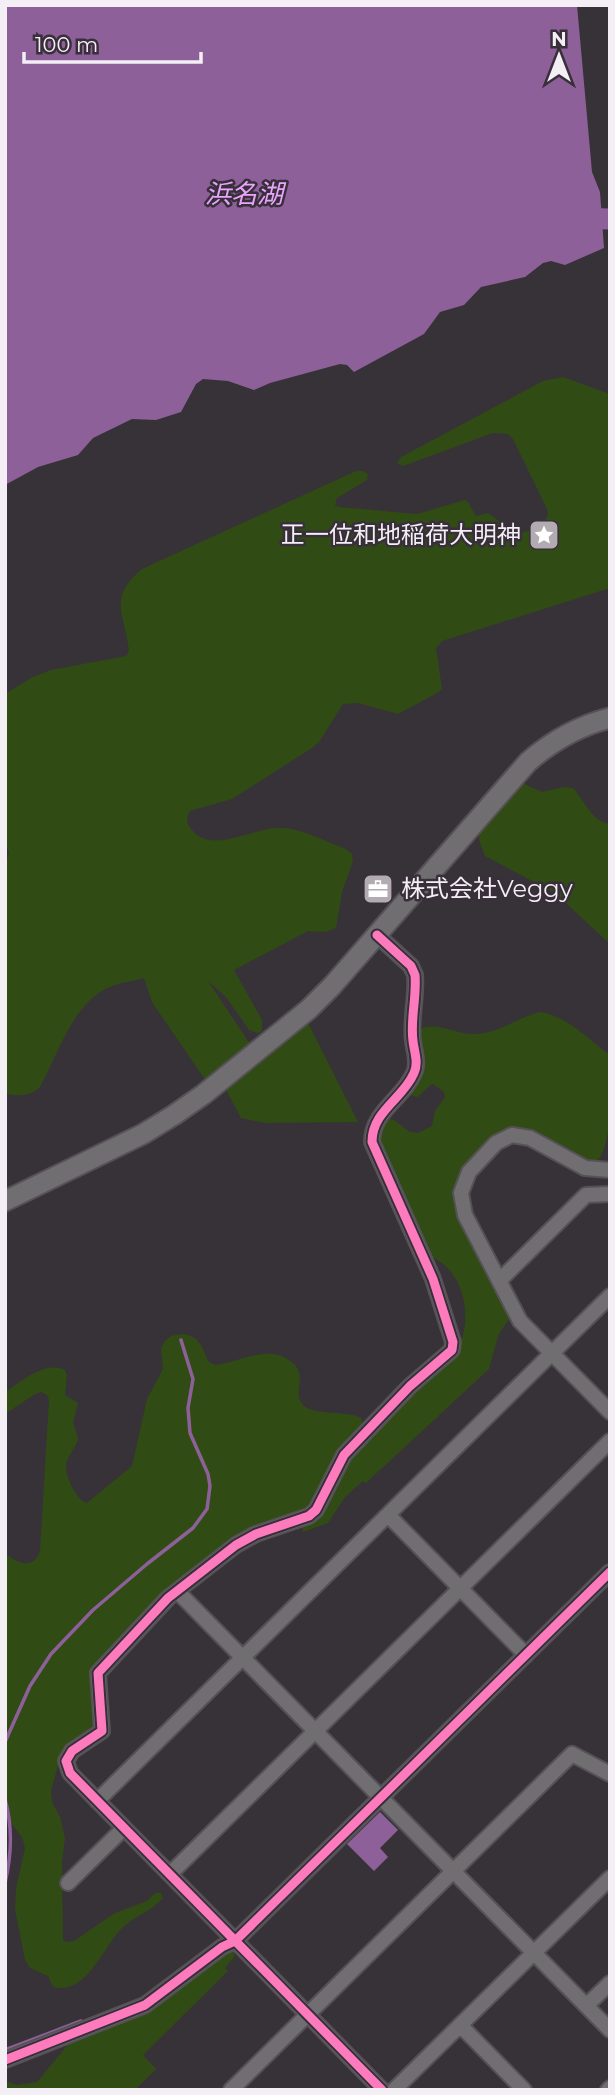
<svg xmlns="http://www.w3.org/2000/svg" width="615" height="2095" font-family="Montserrat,'Noto Sans JP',sans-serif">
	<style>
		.green { fill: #304c14 }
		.water { fill: #8d6099 }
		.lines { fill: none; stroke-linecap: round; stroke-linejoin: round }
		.stream { stroke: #8d6099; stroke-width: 3.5 }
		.river { stroke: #8d6099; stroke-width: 21 }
		.street-casing { stroke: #565156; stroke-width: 18 }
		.secondary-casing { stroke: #565156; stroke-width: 23 }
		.street { stroke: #716e72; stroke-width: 14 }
		.secondary { stroke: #716e72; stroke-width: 19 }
		.cycleway-casing { stroke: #382f3a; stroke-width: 13 }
		.cycleway { stroke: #fd7abc; stroke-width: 9 }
		.labels { text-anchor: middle; stroke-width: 5; stroke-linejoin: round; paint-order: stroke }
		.poi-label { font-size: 24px; fill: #f4eef5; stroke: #382f3a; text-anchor: end }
		.water-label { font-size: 26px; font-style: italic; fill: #e9a4fc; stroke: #382f3a }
	</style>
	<rect width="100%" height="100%" fill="#373237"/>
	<path class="green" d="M563,377L610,394V588L442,641L436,648L442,689L437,693L398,714L358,703L343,704L319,742L312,748L232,799L190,811C186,818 186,824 192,830C212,855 254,827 280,828C302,828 326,842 346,849L352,854L353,861L342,892L336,928L325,932L308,931L234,970L262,1020V1031L258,1033L249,1030L226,997L208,981L252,1047L208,1084L152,1002L144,978C130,982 114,983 102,991C71,1009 56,1058 40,1087C30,1096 17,1097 5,1093V865L9,853L5,841V694L31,678L51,670L126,656L129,651C125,614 107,598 142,569L356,471H363L368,474L367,480L337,498L335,505L339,507L417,514L465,500L468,502L476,516L488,513L516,533C528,533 544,526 548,515L547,509L513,439L508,434L493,433L403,466L397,463L401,457L543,381Z
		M522,783L542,792L564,787L573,788C585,801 591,821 610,824V944L555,893L485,856L479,840V830L518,784Z
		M540,1012C566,1015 589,1040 610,1055C610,1082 615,1149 594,1164H586L522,1131L459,1180L511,1317L499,1333L489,1369L366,1483L363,1481L345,1497L328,1523L303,1532L301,1525C335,1477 370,1431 413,1390C425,1379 450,1364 457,1351C474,1319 465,1269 429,1256L377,1141L386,1118L394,1120L410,1132L418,1133L432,1126L435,1111L445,1097L444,1092L433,1084L429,1086L418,1097L410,1095L419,1030C434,1020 456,1034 472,1034C497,1035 518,1017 540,1012Z
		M306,1019L358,1122L265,1123L241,1118L224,1086Z
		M182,1334C201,1336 201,1347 209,1362L215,1365C239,1363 267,1344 289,1360C294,1364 298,1367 299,1373C302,1384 294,1395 303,1405C313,1416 346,1410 361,1418L363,1426L307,1512L255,1530L96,1668V1728L60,1759L51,1790L52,1802L60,1817L65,1838L62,1862L63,1940L67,1942L74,1941L115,1913L147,1901L155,1893H161L163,1898C152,1911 135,1916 123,1927C102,1947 88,1995 53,1987L48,1976L30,1968L25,1960L15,1909L16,1889L25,1848L22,1837L5,1816V1553C17,1563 33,1571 40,1551L49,1400L47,1395L42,1392L35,1394L5,1414V1392C21,1382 45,1360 65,1370L67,1375L65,1395L78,1403L73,1422L78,1439C76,1448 67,1456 66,1465C65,1476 76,1500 87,1503L132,1466L147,1399L163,1369L161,1349L164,1342L171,1336Z
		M229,1950H233L235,1956L225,1968L228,1971L143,2055L156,2069L135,2090H5V2081L17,2085L37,2082L70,2042Z"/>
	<path class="water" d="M5,5H577L592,172L600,192L604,248L565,265L551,261L543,263L525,277L481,287L464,305L440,312L424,334L354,372L347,365L340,364L270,383L254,390L228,381L203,379L196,384L181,412L156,420L132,419L93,438L78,455L38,467L5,485Z
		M380,1812L398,1830L380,1848L388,1857L374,1871L347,1844Z"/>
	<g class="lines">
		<path class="stream" d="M5,1742L30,1686L51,1654L93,1610L147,1564L193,1528L207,1509L210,1486L208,1474L190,1433L188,1408L193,1379L181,1340
			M5,1799C13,1828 12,1854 5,1883
			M5,2050L81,2021"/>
		<path class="river" d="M573,218L610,219"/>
		<g class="street-casing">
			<path id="street" d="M377,935L411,966L415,975C417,997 410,1019 413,1041C414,1051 419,1063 414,1073C403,1099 372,1111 372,1142L433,1279L453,1342L452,1350L410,1386L344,1455L316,1510L309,1516L256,1534L236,1545L168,1598L98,1673L102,1731L72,1751L66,1761L70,1773L382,2090
				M610,1170L585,1168L530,1138L512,1135L496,1143L469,1172L461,1193L465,1215L520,1321L610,1412
				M499,1281L586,1195L610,1194
				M388,1515L526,1655
				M177,1591L610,2030
				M97,1801L610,1296
				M170,1874L610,1441
				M68,1883L124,1828
				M586,2006L610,1983
				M460,2025L524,2090
				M5,2060L145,2005L222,1947L235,1941L610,1572
				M231,2090L572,1754L610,1774
				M394,2090L610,1878
				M608,2090L610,2088"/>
		</g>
		<g class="secondary-casing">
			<path id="secondary" d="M5,1201L143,1134L174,1115L204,1094L309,1009L332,986L528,762C553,740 578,726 610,718"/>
		</g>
		<use href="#street" class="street"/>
		<use href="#secondary" class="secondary"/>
		<g class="cycleway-casing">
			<path id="cycleway" d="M377,935L411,966L415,975C417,997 410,1019 413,1041C414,1051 419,1063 414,1073C403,1099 372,1111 372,1142L433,1279L453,1342L452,1350L410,1386L344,1455L316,1510L309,1516L256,1534L236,1545L168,1598L98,1673L102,1731L72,1751L66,1761L70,1773L382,2090
				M5,2060L145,2005L222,1947L235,1941L610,1572"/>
		</g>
		<use href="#cycleway" class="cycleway"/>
	</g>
	<defs>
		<g id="sight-square" transform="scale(1.575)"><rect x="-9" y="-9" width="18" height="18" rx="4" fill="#b2acb2" stroke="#382f3a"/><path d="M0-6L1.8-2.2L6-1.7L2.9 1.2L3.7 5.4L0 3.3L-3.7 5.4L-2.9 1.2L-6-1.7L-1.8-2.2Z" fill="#fff"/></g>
		<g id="office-square" transform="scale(1.575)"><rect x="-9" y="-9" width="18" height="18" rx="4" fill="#b2acb2" stroke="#382f3a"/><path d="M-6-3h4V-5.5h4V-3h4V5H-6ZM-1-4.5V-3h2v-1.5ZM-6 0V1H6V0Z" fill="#fff"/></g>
	</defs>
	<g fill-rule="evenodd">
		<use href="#sight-square" x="544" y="535"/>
		<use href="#office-square" x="378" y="889"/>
	</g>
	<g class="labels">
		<g class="poi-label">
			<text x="521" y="543">正一位和地稲荷大明神</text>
			<text x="401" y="897" text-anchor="start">株式会社Veggy</text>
		</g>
		<g class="water-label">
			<text x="244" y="203">浜名湖</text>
		</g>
	</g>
	<rect width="615" height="2095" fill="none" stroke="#f4eef5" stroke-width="14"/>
	<g transform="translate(559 56)" stroke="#382f3a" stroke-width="5" paint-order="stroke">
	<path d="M0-5L12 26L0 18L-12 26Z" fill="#f4eef5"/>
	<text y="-10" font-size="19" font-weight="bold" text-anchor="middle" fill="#f4eef5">N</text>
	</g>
	<path d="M24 52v10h177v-10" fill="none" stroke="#f4eef5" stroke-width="3.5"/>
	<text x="35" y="52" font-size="21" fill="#f4eef5" stroke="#382f3a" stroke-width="5" paint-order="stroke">100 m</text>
</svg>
